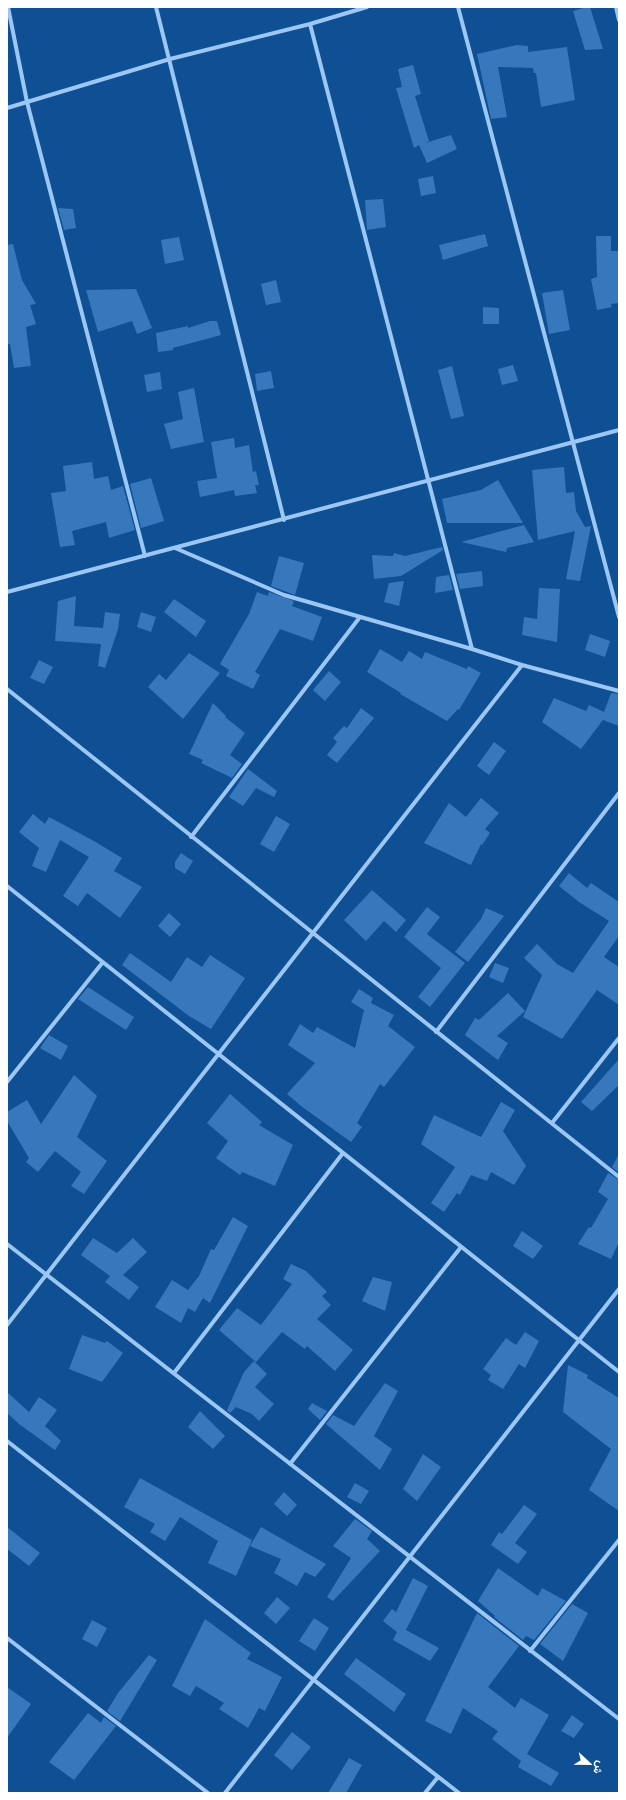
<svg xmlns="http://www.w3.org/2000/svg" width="626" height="1800" font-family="Arial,Vazirmatn,sans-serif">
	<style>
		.building { fill: #3778bd }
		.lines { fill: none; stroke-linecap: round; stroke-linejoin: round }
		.minor { stroke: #9cc7f4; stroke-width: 4 }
	</style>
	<rect width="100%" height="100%" fill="#0f4f94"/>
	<path class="building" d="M587,7H590L603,49L585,50L573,11Z
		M517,45L528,46V52L567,47L575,100L541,107L536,73H534L533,68L498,67L507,117L491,119L477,54Z
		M413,65L421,94L415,96L429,141L425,143L451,135L457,149L427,163L419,145L414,148L396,88L402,87L398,69Z
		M433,176L436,193L421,196L418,179Z
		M383,199L386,227L367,230L365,200Z
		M58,208L73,209L76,228L64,230Z
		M485,234L488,246L443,260L439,245Z
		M596,236H611V251H619V303L611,304L612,307L597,310L591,279L597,277Z
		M179,237L184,260L165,264L161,240Z
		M13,244L22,280L36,304L30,305L36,324L26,327L31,366L14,368L10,344H7V245Z
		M276,280L281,302L266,305L261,284Z
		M136,289L152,328L137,334L132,321L98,332L86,290Z
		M563,290L570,330L549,334L542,293Z
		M483,307L499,308V324H483Z
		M210,321H217L221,335L173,348V350L158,352L156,333L188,326V328Z
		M513,365L518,381L502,385L498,369Z
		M452,366L464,416L451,419L438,370Z
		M271,371L274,388L257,391L255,374Z
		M160,372L162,389L147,392L144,375Z
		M194,388L204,442L171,449L164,424L183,419L178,392Z
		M234,438L235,448L249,445L253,472L256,471L259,485H255L257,493L235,496L234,490L200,497L197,481L217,478L211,442Z
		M92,462L94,479L108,476L111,490L123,486L135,530L109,538L106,522L72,531L75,545L60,547L51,493L66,491L63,466Z
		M564,467L566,493L574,492L576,511L585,527L591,526L580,581L566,579L575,531L538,540L532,470Z
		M151,478L164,521L141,528L130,484Z
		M498,480L523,523H447L442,499L481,490Z
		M524,525L534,542L507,548L506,552L461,542Z
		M442,547L443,550L401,576L374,579L372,555L393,556L394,553L405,556Z
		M279,556L304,563L295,595L271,586Z
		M482,571L483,586L460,589L456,574Z
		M449,575L453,590L435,593L436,577Z
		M404,581L399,606L384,602L389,583Z
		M539,588L560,589L557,642L522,635L524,617L537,619Z
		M257,592L268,596L269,592L294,601L292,606L322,617L313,641L280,629L255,672L260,675L253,689L226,676L229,670L220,664L249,614Z
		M76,596L74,626L103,628L105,612L120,614L118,629L105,668L98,666L101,644L55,641L58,601Z
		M174,599L206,621L196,637L164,612Z
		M141,612L156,617L151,632L137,627Z
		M590,634L610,641L605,657L585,650Z
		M380,649L402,662L409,651L422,659L425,652L467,669L468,666L481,673L459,710L458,709L447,721L400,694L401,693L367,672Z
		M189,653L220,673L183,719L148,687L159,674L166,680Z
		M39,660L53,667L44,684L30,678Z
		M329,671L341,682L325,701L313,690Z
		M611,693L619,694V726L603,720L581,749L542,722L554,698L586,711L589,705L604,712Z
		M213,703L226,716L225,717L245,733L230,755L242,764L232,778L201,763L203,760L189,754Z
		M361,708L374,718L337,763L327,755L337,742L333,738L344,726L347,728Z
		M494,742L506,751L489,775L477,766Z
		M248,769L277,791L274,797L256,788L243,806L229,797Z
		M481,798L499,813L485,829L490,833L482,845L481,844L471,865L424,843L449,803L466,817Z
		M33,814L45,824L49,817L94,841L122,858L114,871L142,887L120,918L87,893L78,906L63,896L89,857L60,840L46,872L32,866L39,848L19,832Z
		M276,816L290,824L274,852L260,844Z
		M181,853L193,861L185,874L175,868V862Z
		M569,873L587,888L591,883L619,902V936L604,957L619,967V1005L597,990L562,1039L523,1017L542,975L524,958L537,944L557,964L573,973L609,921L579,902L559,886Z
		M372,890L406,920L396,932L384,921L366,941L344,920Z
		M427,907L440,917L427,934L465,963L430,1007L418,997L441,968L404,937Z
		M486,908L504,916L468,962L455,952L481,919Z
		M169,913L181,924L170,937L158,926Z
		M130,953L171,982L187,957L202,967L210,955L245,978L211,1029L189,1016L122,965Z
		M495,963L509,968L503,983L489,977Z
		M88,987L134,1017L126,1030L78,999Z
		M359,989L373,998L371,1003L394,1015L388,1026L415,1047L384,1087L380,1084L357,1123L362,1127L351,1142L301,1106L287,1094L315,1063L288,1045L300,1024L313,1033L317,1027L355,1048L364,1010L351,1002Z
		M508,993L525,1011L497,1036L508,1043L498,1060L465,1035L475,1018L479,1020Z
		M49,1035L68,1046L61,1060L40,1048Z
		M619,1059V1085L592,1111L581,1102Z
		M74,1075L97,1096L77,1137L107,1161L84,1194L71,1186L81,1172L55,1151L38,1172L26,1162L29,1158L7,1121V1112L27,1100L41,1124Z
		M230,1094L262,1122L259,1125L293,1145L275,1186L242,1172L240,1175L216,1158L228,1141L207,1123Z
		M501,1102L515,1110L503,1131L526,1166L514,1185L491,1172L487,1181L471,1175L460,1195L457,1193L444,1212L431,1203L455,1167L421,1144L434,1115L481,1137Z
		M619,1154V1173L612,1167Z
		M608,1173L619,1180V1242L611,1259L578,1244L589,1227L591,1228L608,1199L598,1192Z
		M233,1217L248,1226L210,1303L203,1298L195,1312L188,1308L181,1323L155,1307L172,1280L188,1290L199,1276L211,1249L214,1250Z
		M522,1231L543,1246L533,1259L513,1246Z
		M93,1238L117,1253L133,1238L147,1252L123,1275L139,1287L129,1300L105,1282L110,1276L81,1255Z
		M291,1264L306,1271L327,1292L322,1296L331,1305L317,1319L353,1350L335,1371L307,1346L305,1349L282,1332L256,1362L219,1330L237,1308L261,1325L292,1284L283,1279Z
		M373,1277L392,1282L385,1311L362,1301Z
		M525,1332L539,1341L525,1368L519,1364L503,1389L488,1380L491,1375L483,1369L506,1338L516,1345Z
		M82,1335L105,1343L107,1341L123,1353L102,1382L69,1369Z
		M254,1361L267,1374L255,1387L274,1404L259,1421L252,1414L236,1407L230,1413L227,1410L244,1372Z
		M568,1365L588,1375L587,1378L619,1398V1511L589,1490L611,1449L563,1412Z
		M385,1383L398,1391L374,1436L392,1449L380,1470L326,1424L333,1415L354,1426Z
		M7,1392L29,1412L39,1397L57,1410L45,1426L61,1441L55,1450L19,1424L7,1413Z
		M312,1403L327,1411L320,1420L308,1409Z
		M200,1411L225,1436L213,1449L188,1427Z
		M423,1454L441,1467L417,1501L403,1489Z
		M140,1478L252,1540L236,1576L208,1563L218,1541L180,1517L165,1541L150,1532L155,1524L124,1507Z
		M355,1483L369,1491L361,1504L347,1497Z
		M284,1492L297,1505L287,1516L274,1504Z
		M524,1505L537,1514L515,1543L527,1552L518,1564L491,1545L499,1532L502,1534Z
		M355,1519L372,1531L367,1539L380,1551L333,1601L327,1597L351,1558L333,1546Z
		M7,1527L40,1553L29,1566L7,1549Z
		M261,1527L326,1564L315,1577L305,1572L297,1586L274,1573L281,1559L250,1546Z
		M498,1568L538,1596L542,1588L566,1601L534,1640L526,1636L523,1640L494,1617L495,1616L478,1601Z
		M413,1578L428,1586L406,1630L439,1648L430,1661L393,1640L397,1632L383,1621L392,1609L396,1612Z
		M277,1597L290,1608L276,1624L264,1613Z
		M572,1604L588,1613L563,1661L540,1644Z
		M477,1613L519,1646L488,1687L515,1708L521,1698L549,1715L527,1754L559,1773L551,1786L518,1767L521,1761L492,1739L498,1731L463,1708L451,1734L425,1721Z
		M314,1618L329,1628L315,1651L299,1641Z
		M205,1619L251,1653L247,1659L282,1677L265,1711L259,1708L248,1728L219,1709L224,1703L196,1686L190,1696L172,1686Z
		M92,1620L107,1628L97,1647L82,1639Z
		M149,1655L157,1660L120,1721L107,1711L118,1693Z
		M356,1658L406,1694L394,1712L344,1674Z
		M7,1687L31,1704L7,1738Z
		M88,1713L101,1723L104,1717L116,1726L74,1780L49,1762Z
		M572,1715L584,1724L574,1738L561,1731Z
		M292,1732L311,1747L292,1770L274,1755Z
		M349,1758L362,1765L346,1793H328Z"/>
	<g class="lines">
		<path class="minor" d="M8,7L27,102L145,556
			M156,7L284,520
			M458,7L619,617
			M616,7L619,20
			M310,24L472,649
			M7,108L170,59L310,24L367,7
			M175,548L284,595L472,649L522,665L619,691
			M7,592L619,430
			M7,689L619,1177
			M191,837L360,617
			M7,886L619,1372
			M436,1032L619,793
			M7,1082L103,962
			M552,1123L619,1038
			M7,1244L619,1719
			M7,1325L522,665
			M174,1373L343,1153
			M7,1441L459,1793
			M290,1464L461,1247
			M7,1638L208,1793
			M530,1651L619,1540
			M225,1793L619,1289
			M425,1793L438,1777"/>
	</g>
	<rect width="626" height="1800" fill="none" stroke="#ffffff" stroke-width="16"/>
	<g transform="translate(590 1764) rotate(112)" stroke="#0f4f94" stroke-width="3" paint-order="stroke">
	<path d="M0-3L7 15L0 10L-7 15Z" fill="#ffffff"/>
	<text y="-6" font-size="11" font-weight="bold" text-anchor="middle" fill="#ffffff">ش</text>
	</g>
</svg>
